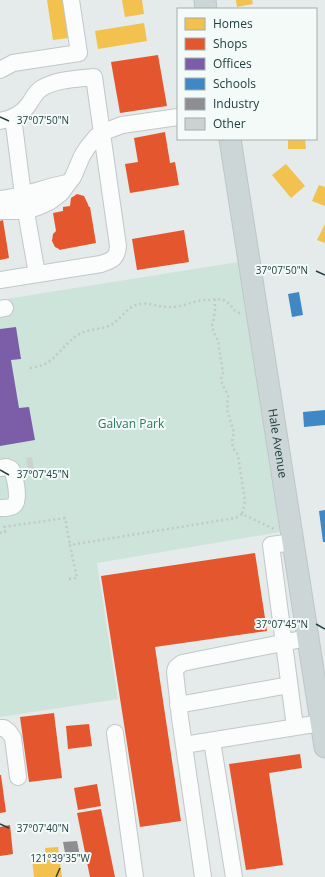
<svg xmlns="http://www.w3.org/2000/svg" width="325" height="877" font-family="'Open Sans',sans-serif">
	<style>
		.green { fill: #cde4db }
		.homes { fill: #f2c14e }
		.shops { fill: #e4572e }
		.offices { fill: #7b5ea7 }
		.schools { fill: #3f88c5 }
		.industry { fill: #8d8d92 }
		.building { fill: #ccd1d1 }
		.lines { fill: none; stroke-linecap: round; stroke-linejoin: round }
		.minor-casing { stroke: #c2c7c7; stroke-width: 18 }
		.major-casing { stroke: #bcc7c7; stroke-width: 23 }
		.path { stroke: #c1caca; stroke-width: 2.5; stroke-dasharray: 2 3; stroke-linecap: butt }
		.minor { stroke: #fbfcfc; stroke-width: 16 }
		.major { stroke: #cdd6d6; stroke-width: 21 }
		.ticks { fill: none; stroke: #214040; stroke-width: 1.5 }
		.labels { text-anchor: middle; stroke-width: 4; stroke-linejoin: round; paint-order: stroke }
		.park-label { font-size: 12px; fill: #287a5e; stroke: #f3faf8 }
		.street-label { font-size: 12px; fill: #214040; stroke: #f3faf8 }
		.ticks-label { font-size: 10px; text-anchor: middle; fill: #214040; stroke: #f3faf8; stroke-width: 4; stroke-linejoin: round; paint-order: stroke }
	</style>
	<rect width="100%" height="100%" fill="#e5eaea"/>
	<path class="green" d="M238,262L280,532L97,563L118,699L0,717V300Z"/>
	<path class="homes" d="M47,0H63L68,38L53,40Z
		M122,0H142L144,14L125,17Z
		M236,0H252L253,4L237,7Z
		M144,23L147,41L98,49L95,31Z
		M288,139H305L306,149H288Z
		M286,164L305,186L291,198L272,175Z
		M319,185L325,187V206L312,201Z
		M325,224V243L317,240Z
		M58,847L62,877H34L32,860L46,858L45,848Z"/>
	<path class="shops" d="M158,55L167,106L120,113L111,62Z
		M165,132L170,163L175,162L179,185L130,193L125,164L138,162L134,138Z
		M77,194L84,196L87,202L89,207H90L96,243L59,250V249L55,247L52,241L53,234L56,231L53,213L63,211V207L70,206L71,198Z
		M3,220L9,258L0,260V221Z
		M184,230L189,262L137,270L132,239Z
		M255,553L267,631L155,647L181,821L140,827L101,576Z
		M54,713L62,778L29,782L20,717Z
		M89,724L92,746L68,749L66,726Z
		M300,754L302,768L269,773L283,865L246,870L229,764Z
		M0,775H1L6,812L0,813Z
		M97,784L101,806L78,810L74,788Z
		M101,809L115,877H90L77,813Z
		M10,825L13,854L0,856V827Z"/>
	<path class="offices" d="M16,327L21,359L11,360L19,408L29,407L35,440L0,446V329Z"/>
	<path class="schools" d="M299,292L303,315L292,317L288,294Z
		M325,410V425L304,427L303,412Z
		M325,510V542H323L319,511Z"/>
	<path class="industry" d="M77,841L80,856L66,858L63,842Z"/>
	<path class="building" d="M32,457L34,469L28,470L26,458Z"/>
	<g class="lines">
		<g class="minor-casing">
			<path id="minor" d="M0,70L13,63L79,53L71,0
				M13,117L23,195L37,274
				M0,121C11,119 22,114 29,104C33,98 36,91 42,88C57,79 77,79 94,77L118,246C117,259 112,260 101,264L0,280
				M0,199C24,197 44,187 67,183
				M0,211H26L38,207L49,202L61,193L73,177L82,156L87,148L96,137L101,133L122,125L178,117
				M0,309L5,308
				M0,468L6,467L11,469C15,475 21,502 13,506C10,508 4,508 0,508
				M293,542L271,545L295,727
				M178,705L289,685
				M0,728H4L9,732L13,738L18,777
				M115,733L135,877
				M212,741L234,877
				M184,745L321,723
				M203,877L180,718L175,672L176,668L182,663L307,638"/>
		</g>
		<g class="major-casing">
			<g id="major">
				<path d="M205,0L206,9"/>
				<path id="s1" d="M230,139L325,747"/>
			</g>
		</g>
		<path class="path" d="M240,313C230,311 233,299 215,299V312L212,326L214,333L218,341L222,366L223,373L221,379L223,386L226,391L228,396L227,410L234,432L232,441L233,448L238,455L244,495L245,501L242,514
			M30,368C38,367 46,365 52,359C62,351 69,339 81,333C90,329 104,329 111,325C121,319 127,306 140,304C150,302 160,308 170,307C181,307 192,302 203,300C207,300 211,300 215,299
			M0,533L5,532L4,527L65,518L70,545
			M69,579L77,578L70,545L235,518L239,516L242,514L274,529"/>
		<use href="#minor" class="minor"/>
		<use href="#major" class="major"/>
	</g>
	<path class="ticks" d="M0,117L9,121M316,271L325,275M0,470L9,475M316,624L325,629M0,824L9,828M56,877L60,868"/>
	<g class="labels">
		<g class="park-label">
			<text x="131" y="428">Galvan Park</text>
		</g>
		<g class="street-label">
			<text dy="4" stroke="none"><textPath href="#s1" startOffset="308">Hale Avenue</textPath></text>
		</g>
	</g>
	<g class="ticks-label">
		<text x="43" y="124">37°07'50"N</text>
		<text x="282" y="274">37°07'50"N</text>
		<text x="43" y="478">37°07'45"N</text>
		<text x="282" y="628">37°07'45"N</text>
		<text x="43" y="832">37°07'40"N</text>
		<text x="60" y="862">121°39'35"W</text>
	</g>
	<rect x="177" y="8" width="140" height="132" fill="#f3faf8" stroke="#9fb0ae"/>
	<rect x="185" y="18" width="20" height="12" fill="#f2c14e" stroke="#9fb0ae"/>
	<text x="213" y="28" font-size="12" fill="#214040">Homes</text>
	<rect x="185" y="38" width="20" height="12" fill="#e4572e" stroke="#9fb0ae"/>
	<text x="213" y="48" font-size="12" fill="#214040">Shops</text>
	<rect x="185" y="58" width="20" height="12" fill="#7b5ea7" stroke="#9fb0ae"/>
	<text x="213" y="68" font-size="12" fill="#214040">Offices</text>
	<rect x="185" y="78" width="20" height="12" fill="#3f88c5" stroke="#9fb0ae"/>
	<text x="213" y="88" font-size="12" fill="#214040">Schools</text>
	<rect x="185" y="98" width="20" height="12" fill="#8d8d92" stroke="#9fb0ae"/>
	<text x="213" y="108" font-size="12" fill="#214040">Industry</text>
	<rect x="185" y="118" width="20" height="12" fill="#ccd1d1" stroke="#9fb0ae"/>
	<text x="213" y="128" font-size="12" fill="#214040">Other</text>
</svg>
